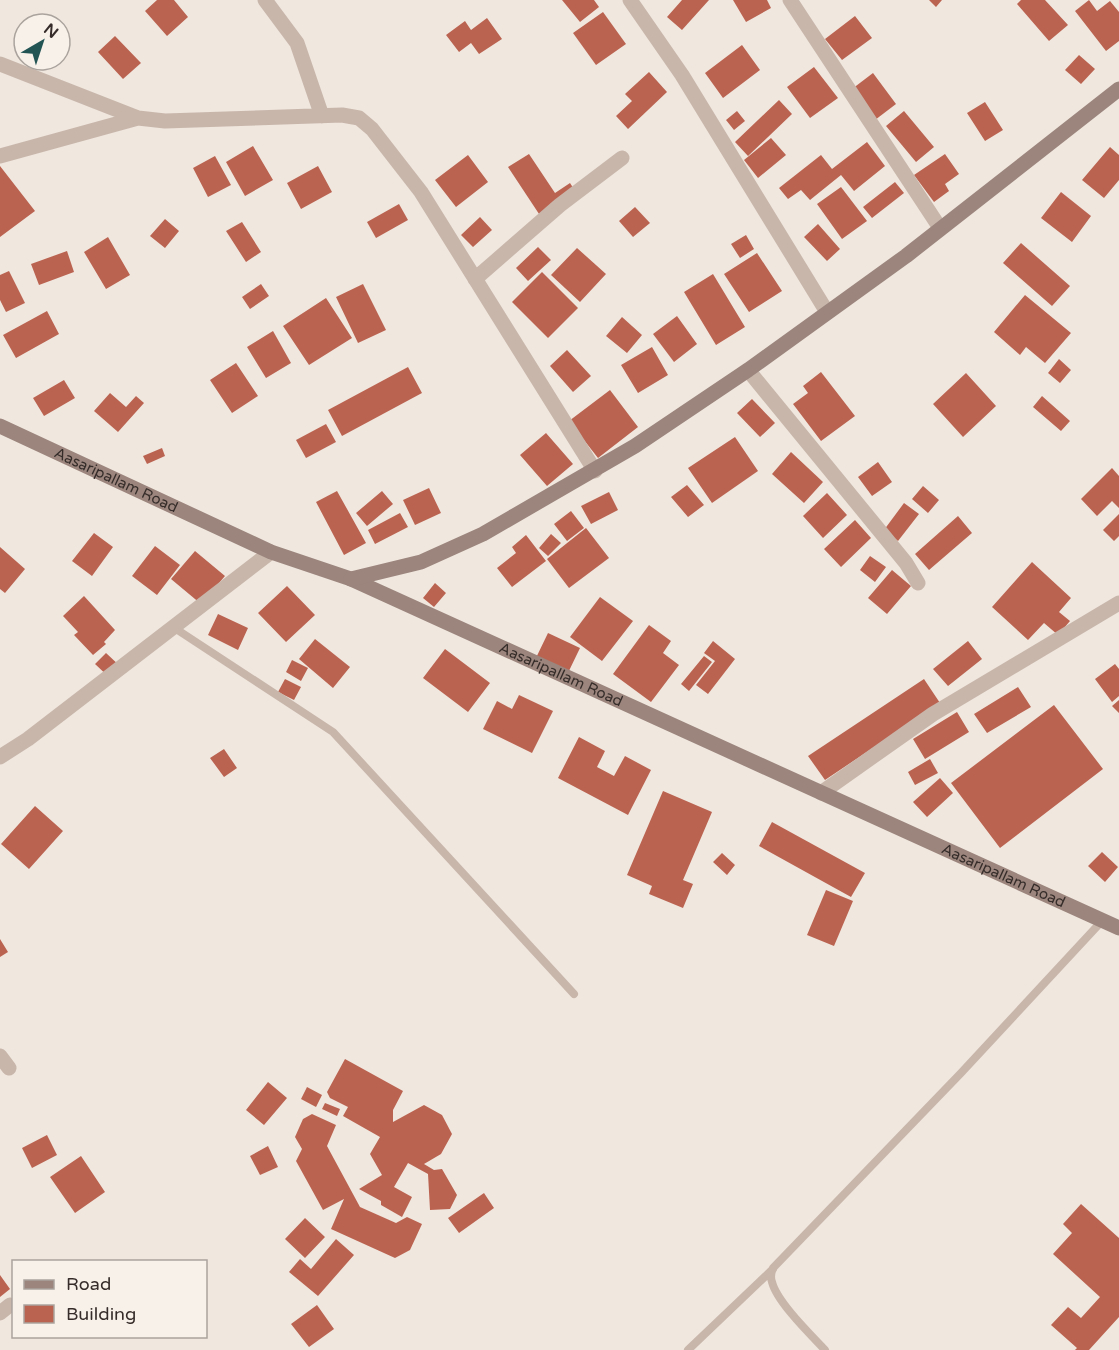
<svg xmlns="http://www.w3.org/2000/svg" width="1119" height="1350" font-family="'Varela Round',sans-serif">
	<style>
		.building { fill: #bb6351 }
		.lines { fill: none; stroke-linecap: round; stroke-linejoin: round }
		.lane { stroke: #c8b6ab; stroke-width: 8 }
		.street { stroke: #c8b6ab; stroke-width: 15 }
		.secondary { stroke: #9b857d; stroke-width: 15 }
		.labels { text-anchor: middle; stroke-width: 5; stroke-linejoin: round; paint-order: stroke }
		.street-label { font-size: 15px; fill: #362d2a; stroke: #f8f1ea }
	</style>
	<rect width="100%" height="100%" fill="#f0e7de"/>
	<path class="building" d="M157,0H174L188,17L167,36L145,11Z
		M562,0H594L599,7L580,22Z
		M682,0H709L682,30L667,17Z
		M733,0H767L771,8L746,22Z
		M929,0H942L936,7Z
		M1021,0H1045L1068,25L1049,41L1017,4Z
		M1089,0L1097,11L1110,1L1119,12V41L1106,51L1075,11Z
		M603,12L626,44L596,65L573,33Z
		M855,16L872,38L842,60L825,39Z
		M487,18L502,39L479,54L471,43L459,52L446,35L465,21L471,30Z
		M115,36L141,63L123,79L98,52Z
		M742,45L760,70L723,98L705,73Z
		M1079,55L1095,69L1081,84L1065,70Z
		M814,67L838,98L810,118L787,87Z
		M649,72L667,92L628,129L616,116L632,101L625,94Z
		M873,73L896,104L875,120L852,89Z
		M779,100L792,114L748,156L735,142Z
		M985,102L1003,130L985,141L967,113Z
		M737,111L745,121L734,130L726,120Z
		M904,111L934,147L916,162L886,126Z
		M771,138L786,155L758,178L744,160Z
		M867,142L885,166L854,191L841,175L810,200L801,190L788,199L779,188L821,155L832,169Z
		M253,146L273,180L245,196L226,162Z
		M1110,147L1119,155V180L1104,198L1082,180Z
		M529,154L555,193L570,183L579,197L543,220L508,167Z
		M945,154L959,174L945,184L949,191L934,202L914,175Z
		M468,155L488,182L456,207L435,180Z
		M215,156L231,185L208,197L193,168Z
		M0,166L35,211L0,237Z
		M318,166L332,192L301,209L287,183Z
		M895,182L904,193L872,218L863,207Z
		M841,187L867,221L842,239L817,204Z
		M1061,192L1091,216L1072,242L1041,218Z
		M399,204L408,220L376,238L367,222Z
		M635,207L650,223L633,237L619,221Z
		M480,217L492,230L473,247L461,235Z
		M165,219L179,231L165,248L150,236Z
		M242,222L261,252L246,262L226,231Z
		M818,224L840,249L827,261L804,237Z
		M746,235L754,249L740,258L731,244Z
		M108,237L130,275L106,289L84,252Z
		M1021,243L1070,286L1052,306L1003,263Z
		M538,247L551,260L528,281L516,268Z
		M577,248L606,274L580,302L551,275Z
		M67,251L74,272L39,285L31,264Z
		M757,253L782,291L749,312L724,274Z
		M9,271L25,303L6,312L0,300V275Z
		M542,272L578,308L548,338L512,302Z
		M713,274L745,327L716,345L684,292Z
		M261,284L269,296L250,309L242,297Z
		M363,284L386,330L358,343L336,297Z
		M1025,295L1071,333L1045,363L1026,347L1020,355L994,332Z
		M326,298L352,338L309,365L283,326Z
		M47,311L59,334L16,358L3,335Z
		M677,316L697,344L674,362L653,334Z
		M622,317L642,335L627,353L606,336Z
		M273,331L291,363L266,378L247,347Z
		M652,347L668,375L638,393L621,365Z
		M567,350L591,376L573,392L550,366Z
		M1059,359L1071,370L1060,383L1048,373Z
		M236,363L258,396L232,413L210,380Z
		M408,367L422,393L342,436L328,410Z
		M821,372L855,416L821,441L793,404L808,393L803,386Z
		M966,373L996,406L963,437L933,404Z
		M64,380L75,398L44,416L33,398Z
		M610,390L638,427L598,458L569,421Z
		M110,393L126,407L136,396L144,403L118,432L94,411Z
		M1042,396L1070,421L1061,431L1033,407Z
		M752,399L775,423L760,437L737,413Z
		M326,424L336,442L306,458L296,440Z
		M546,433L573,464L547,486L520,455Z
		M735,437L758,471L712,503L688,468Z
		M162,448L165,456L147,464L143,456Z
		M791,452L823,482L804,503L772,474Z
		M878,462L892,482L872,496L858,477Z
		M1112,468L1119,476V508L1112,501L1097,516L1081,499Z
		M687,485L704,505L688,517L671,497Z
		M923,486L939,500L928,513L912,499Z
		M429,488L441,513L415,525L403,500Z
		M337,491L366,543L344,555L316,502Z
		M382,491L393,504L367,526L356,513Z
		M609,492L618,510L591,524L581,506Z
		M827,493L847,515L823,538L803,516Z
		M904,503L919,514L898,541L884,530Z
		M571,511L584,528L567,541L554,524Z
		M400,513L408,527L375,544L368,530Z
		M1119,514V536L1114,541L1103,530Z
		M958,516L972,533L929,570L915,554Z
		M855,520L871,538L841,567L824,549Z
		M586,528L609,558L569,588L547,559Z
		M94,533L113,547L92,576L72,561Z
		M551,534L561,543L548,556L539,548Z
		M526,535L546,561L512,587L497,568L516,553L512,547Z
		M155,546L180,565L157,595L132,576Z
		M0,547L25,569L5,593L0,589Z
		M195,551L225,576L201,604L171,579Z
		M870,556L886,567L875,582L860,570Z
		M1032,562L1071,598L1059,612L1070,621L1058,635L1044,623L1028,640L992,607Z
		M892,570L911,586L887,614L868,598Z
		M435,583L446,593L434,607L423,598Z
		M287,586L315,615L286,642L258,613Z
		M84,596L115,630L104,642L106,644L93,655L74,635L78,632L63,616Z
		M600,597L633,621L602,661L570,637Z
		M218,614L248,628L238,650L208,635Z
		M649,625L671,641L663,653L679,665L651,702L613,674Z
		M548,633L580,648L566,677L534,662Z
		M315,639L350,667L333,688L299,659Z
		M713,641L735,659L708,694L696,685L715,661L704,653Z
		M968,641L982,659L948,686L933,669Z
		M445,649L490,683L468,712L423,678Z
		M106,653L121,667L111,679L95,664Z
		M704,656L712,662L689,691L681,684Z
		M292,660L308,668L301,681L286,672Z
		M1115,664L1119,669V696L1112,702L1095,679Z
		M285,679L301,687L294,700L278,692Z
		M924,679L940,703L825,780L808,756Z
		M1018,687L1031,707L987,733L974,714Z
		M519,695L553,711L532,753L483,729L497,701L512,709Z
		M1119,700V713L1112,706Z
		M1054,705L1103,769L1000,848L951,783Z
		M957,712L969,732L925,759L913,739Z
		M579,737L605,751L597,767L614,776L625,756L651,770L628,815L558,778Z
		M224,749L237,768L224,777L210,758Z
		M930,759L938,773L915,785L908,772Z
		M940,778L953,793L927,817L913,802Z
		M663,791L712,812L683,880L693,884L683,908L649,894L652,886L627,875Z
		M35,806L63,831L29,869L1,844Z
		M772,822L865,873L851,897L759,846Z
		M1102,852L1118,867L1105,882L1088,866Z
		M722,853L735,865L727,875L713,862Z
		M826,890L853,901L834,946L807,935Z
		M0,939L8,952L0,957Z
		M345,1059L403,1091L393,1110V1122L424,1105L442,1115L452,1134L441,1154L424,1164L434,1170L442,1169L457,1195L450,1209L430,1210L428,1174L408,1163L394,1187L412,1197L402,1217L381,1205V1201L359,1189L382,1175L370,1154L380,1137L343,1116L348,1107L330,1098L327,1092Z
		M268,1082L287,1098L264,1125L246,1110Z
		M307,1087L322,1095L316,1107L301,1099Z
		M325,1103L340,1109L337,1116L322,1109Z
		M312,1114L336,1125L327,1146L360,1207L396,1223L407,1217L422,1224L410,1250L395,1258L331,1229L344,1199L323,1210L296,1161L302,1149L295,1137L303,1119Z
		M47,1135L57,1155L32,1168L22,1148Z
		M268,1146L278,1167L260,1175L250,1156Z
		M81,1156L105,1192L75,1213L50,1177Z
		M484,1193L494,1208L459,1233L448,1218Z
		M1081,1204L1119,1238V1317L1089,1350H1075L1077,1348L1051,1325L1068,1307L1081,1318L1100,1297L1053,1254L1072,1233L1063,1224Z
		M305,1218L325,1237L305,1258L285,1239Z
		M336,1239L354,1255L318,1296L289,1272L300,1259L311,1269Z
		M0,1275L10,1289L0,1297Z
		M317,1305L334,1329L309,1347L291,1324Z"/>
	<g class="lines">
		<path class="lane" d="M173,627L333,732L574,994
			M688,1350L773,1269
			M825,1350C810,1334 777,1302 772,1282C770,1277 771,1273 773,1268L961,1073L1102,921"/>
		<path class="street" d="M265,0L297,43L322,116
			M630,0L682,75L827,312
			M790,0L940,228
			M0,64L138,118L165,121L342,115L359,118L372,129L421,192L595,471
			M0,156L138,118
			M475,279L560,205L622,158
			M748,370L906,563L918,583
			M0,757L28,739L271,552
			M821,793L933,714L1119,603
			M0,1056L9,1068
			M0,1313L10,1305"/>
		<g class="secondary">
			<path id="s1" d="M0,426L271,552L351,579L1119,928"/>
			<path d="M351,579L421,562L483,534L635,446L748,370L906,256L1119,89"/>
		</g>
	</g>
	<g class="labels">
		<g class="street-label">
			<text dy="5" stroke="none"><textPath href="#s1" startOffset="128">Aasaripallam Road</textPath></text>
			<text dy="5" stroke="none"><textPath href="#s1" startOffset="614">Aasaripallam Road</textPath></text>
			<text dy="5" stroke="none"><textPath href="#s1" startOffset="1100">Aasaripallam Road</textPath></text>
		</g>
	</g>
	<rect x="12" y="1260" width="195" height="78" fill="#f8f1ea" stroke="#aaa39d" stroke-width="1.5"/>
	<rect x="24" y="1280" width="30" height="9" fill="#9b857d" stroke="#aaa39d" stroke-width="1.5"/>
	<text x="66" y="1290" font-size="18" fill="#362d2a">Road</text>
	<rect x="24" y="1305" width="30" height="18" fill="#bb6351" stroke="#aaa39d" stroke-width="1.5"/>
	<text x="66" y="1320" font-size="18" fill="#362d2a">Building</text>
	<g transform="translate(42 42) rotate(39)"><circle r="28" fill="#f8f1ea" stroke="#aaa39d" stroke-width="1.5"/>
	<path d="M0-4.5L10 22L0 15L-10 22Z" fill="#235454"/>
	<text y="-9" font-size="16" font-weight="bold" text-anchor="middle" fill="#362d2a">N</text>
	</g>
</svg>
